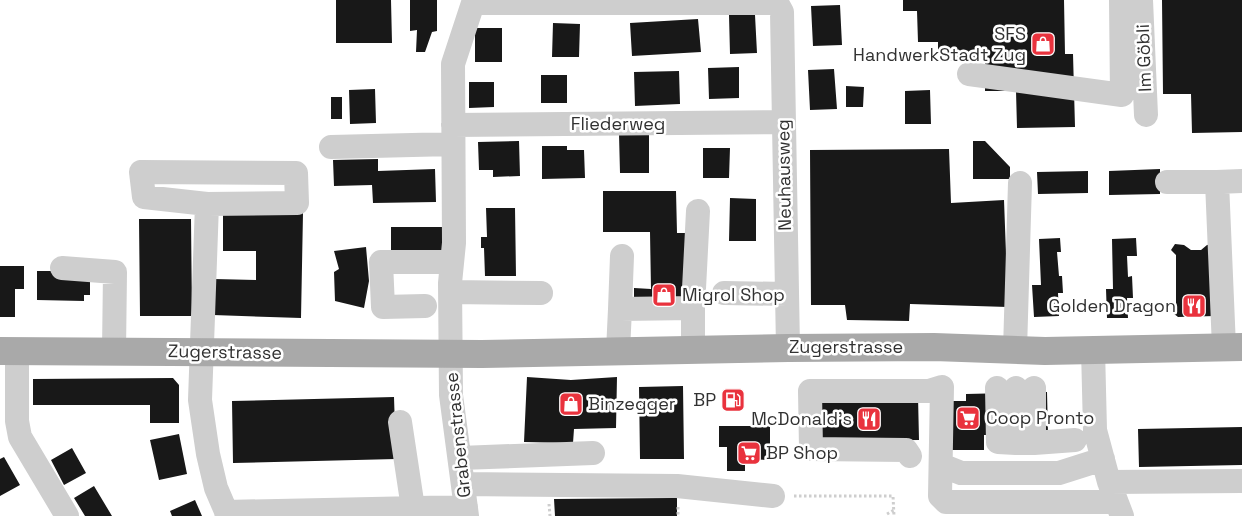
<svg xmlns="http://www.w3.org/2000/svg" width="1242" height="516" font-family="'Space Grotesk',sans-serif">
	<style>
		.building { fill: #181818 }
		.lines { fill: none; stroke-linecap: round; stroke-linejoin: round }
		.path { stroke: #cecece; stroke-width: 3; stroke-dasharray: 2.5 2.5; stroke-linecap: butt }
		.minor { stroke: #cecece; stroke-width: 24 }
		.major { stroke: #a9a9a9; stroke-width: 28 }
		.labels { text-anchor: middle; stroke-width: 5; stroke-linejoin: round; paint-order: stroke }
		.poi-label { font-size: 18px; fill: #313131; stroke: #fff; text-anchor: end }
		.street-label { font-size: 18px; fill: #313131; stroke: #fff }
	</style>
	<rect width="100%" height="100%" fill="#fff"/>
	<path class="building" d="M336,0H391L392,43H336Z
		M410,0H437V31L432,32L425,52H416L417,30L410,31Z
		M903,0H1064L1065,54H1073L1075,127L1017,128L1016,91H985V60L938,61V42H918L917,11H903Z
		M1162,0H1242V132L1192,133L1191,94H1163Z
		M840,5L842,45L813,46L811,6Z
		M729,15H755L757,53L730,54Z
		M698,19L701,52L632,56L630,23Z
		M553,23L580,24L579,57H552Z
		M475,28H502V62H475Z
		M739,67V98L709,99L708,68Z
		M834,69L837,109L810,110L808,70Z
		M679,71L680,104L635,106L634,72Z
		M541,75H567V103H541Z
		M469,82H494V107L469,108Z
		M846,86L864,87L863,107H846Z
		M375,89L376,123L350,124L349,90Z
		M930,90L931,124H905V91Z
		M331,97H342V119H331Z
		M619,134H649V173H620Z
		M519,141L520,176L493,177V170H479L478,142Z
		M973,141H985L1010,167V179H973Z
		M542,146H567V150H584L585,178L542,179Z
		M703,148H730L729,178H703Z
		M949,149L951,203L1004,200L1008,307L910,304L909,321L847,320L845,305H811L810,150Z
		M378,159V171L435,169L436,202L373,203L372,185L334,186L333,160Z
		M1160,169V194L1109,195V171Z
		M1088,171V193L1038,194L1037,172Z
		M603,191H676L677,233H686L690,294L634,314V288L651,289L650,232H603Z
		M730,198L756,199V241H729Z
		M486,208H515L516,276H485L484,248H481V237H487Z
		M223,212L303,213L301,318L213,315L214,279L256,280V251H223Z
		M139,219H191L192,316H140Z
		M391,227H446L445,252L391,251Z
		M1060,238L1061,252H1057L1059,276H1062L1063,293H1058L1059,316L1034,317L1032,285H1041L1039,239Z
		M1136,238L1137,256H1127L1128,277L1132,276L1133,298H1127L1128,318H1107L1106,289H1113L1112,239Z
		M1218,243L1215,316L1178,317L1173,313L1172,304L1176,303V255L1171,250L1175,244L1184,245L1191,250H1201L1207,245Z
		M366,247L369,281L364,308L335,301L334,272L339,269L334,251Z
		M0,266H24V289H15V317H0Z
		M37,271H66L90,276V295H84V301L37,300Z
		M527,377L571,380L617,377L616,428L574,429L573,443L524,442Z
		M173,378L179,385V423H150V405H33V379Z
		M683,386L684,459H640L639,387Z
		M1047,392L1048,434L984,435V450H951V401H966V394Z
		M918,396L919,440L819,441L818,397Z
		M394,397L396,459L233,463L232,401Z
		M719,426H770V460L745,459V471H727V447H719Z
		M1242,427V465L1139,467L1138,429Z
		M179,434L187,474L159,480L150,440Z
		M72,448L86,473L64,485L51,460Z
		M4,457L20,485L0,496V459Z
		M94,486L112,516H85L74,498Z
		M672,498H677V516H555L554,499Z
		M195,500L202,516H172L170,511Z"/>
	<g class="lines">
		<path class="path" d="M794,496H893L894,516
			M549,504L550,516
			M678,507V516
			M887,514L894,510"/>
		<path class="minor" d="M1141,0L1146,115
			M474,3H777L782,12L788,348
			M969,74L1122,95L1121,0
			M453,125L783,122
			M331,147L453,144
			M1167,182H1217L1224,347
			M1217,182L1242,181
			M207,204L144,197L141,172L296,173L297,203L207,204L200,400L208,454L216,488L228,516
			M62,268L115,272L114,351
			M451,292L541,293
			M724,293L787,294
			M425,306L383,307L381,262H452
			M693,308L698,211
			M620,309L622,256
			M1093,349L1095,430L1109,482L1122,516
			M1015,350L1020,183
			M17,351V421L20,437L67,516
			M618,351L620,309L693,308V349
			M997,388L998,442L1016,443
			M1016,388V443H1032
			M1034,388V443L1075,440
			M400,422L413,508
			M910,456L906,450L811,449L810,391H929L942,387L940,496L946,502H1116
			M460,458L593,453
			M941,465L961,473H1059L1103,459
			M1109,482L1242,481
			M463,484L677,486L773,496
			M226,512L466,507
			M467,516L451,395L450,283L454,243L453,64L474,0"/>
		<path class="major" d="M0,351L482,354L788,348L934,347L1045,351L1242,347"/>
	</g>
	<defs>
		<g id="shop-square" transform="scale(1.25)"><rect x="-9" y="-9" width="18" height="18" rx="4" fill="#e9323d" stroke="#fff"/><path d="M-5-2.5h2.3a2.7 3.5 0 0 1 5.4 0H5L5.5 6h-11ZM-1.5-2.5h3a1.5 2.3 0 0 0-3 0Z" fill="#fff"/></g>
		<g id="restaurant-square" transform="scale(1.25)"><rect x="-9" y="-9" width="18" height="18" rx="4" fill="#e9323d" stroke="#fff"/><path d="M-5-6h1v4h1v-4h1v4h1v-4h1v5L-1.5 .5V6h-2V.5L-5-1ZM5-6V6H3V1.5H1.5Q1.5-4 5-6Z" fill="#fff"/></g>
		<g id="fuel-square" transform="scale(1.25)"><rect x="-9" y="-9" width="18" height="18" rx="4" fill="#e9323d" stroke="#fff"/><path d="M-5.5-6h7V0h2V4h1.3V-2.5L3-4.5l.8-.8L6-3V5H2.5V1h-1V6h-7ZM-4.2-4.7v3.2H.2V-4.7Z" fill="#fff"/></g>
		<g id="supermarket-square" transform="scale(1.25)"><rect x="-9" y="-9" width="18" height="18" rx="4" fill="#e9323d" stroke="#fff"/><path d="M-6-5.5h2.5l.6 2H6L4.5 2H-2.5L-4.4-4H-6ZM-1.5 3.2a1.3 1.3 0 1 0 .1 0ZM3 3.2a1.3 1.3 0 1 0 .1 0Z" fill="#fff"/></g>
	</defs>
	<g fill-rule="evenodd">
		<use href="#shop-square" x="1043" y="44"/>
		<use href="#shop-square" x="664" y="295"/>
		<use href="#restaurant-square" x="1194" y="306"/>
		<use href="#fuel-square" x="733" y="400"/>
		<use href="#shop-square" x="571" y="404"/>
		<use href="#supermarket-square" x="968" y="418"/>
		<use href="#restaurant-square" x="869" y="419"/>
		<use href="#supermarket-square" x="749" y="453"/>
	</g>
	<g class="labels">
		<g class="poi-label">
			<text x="1026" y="40">SFS<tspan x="1026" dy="21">HandwerkStadt Zug</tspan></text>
			<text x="682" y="301" text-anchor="start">Migrol Shop</text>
			<text x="1176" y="312">Golden Dragon</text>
			<text x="716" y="406">BP</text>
			<text x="588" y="410" text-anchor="start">Binzegger</text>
			<text x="986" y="424" text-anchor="start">Coop Pronto</text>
			<text x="852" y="425">McDonald's</text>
			<text x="766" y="459" text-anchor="start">BP Shop</text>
		</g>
		<g class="street-label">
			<text transform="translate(1144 58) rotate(-92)" y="6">Im Göbli</text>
			<text x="618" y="130">Fliederweg</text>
			<text transform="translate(784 175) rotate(-91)" y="6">Neuhausweg</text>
			<text x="846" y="353">Zugerstrasse</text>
			<text transform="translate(225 352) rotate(1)" y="6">Zugerstrasse</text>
			<text transform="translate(458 435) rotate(-96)" y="6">Grabenstrasse</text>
		</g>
	</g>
</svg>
